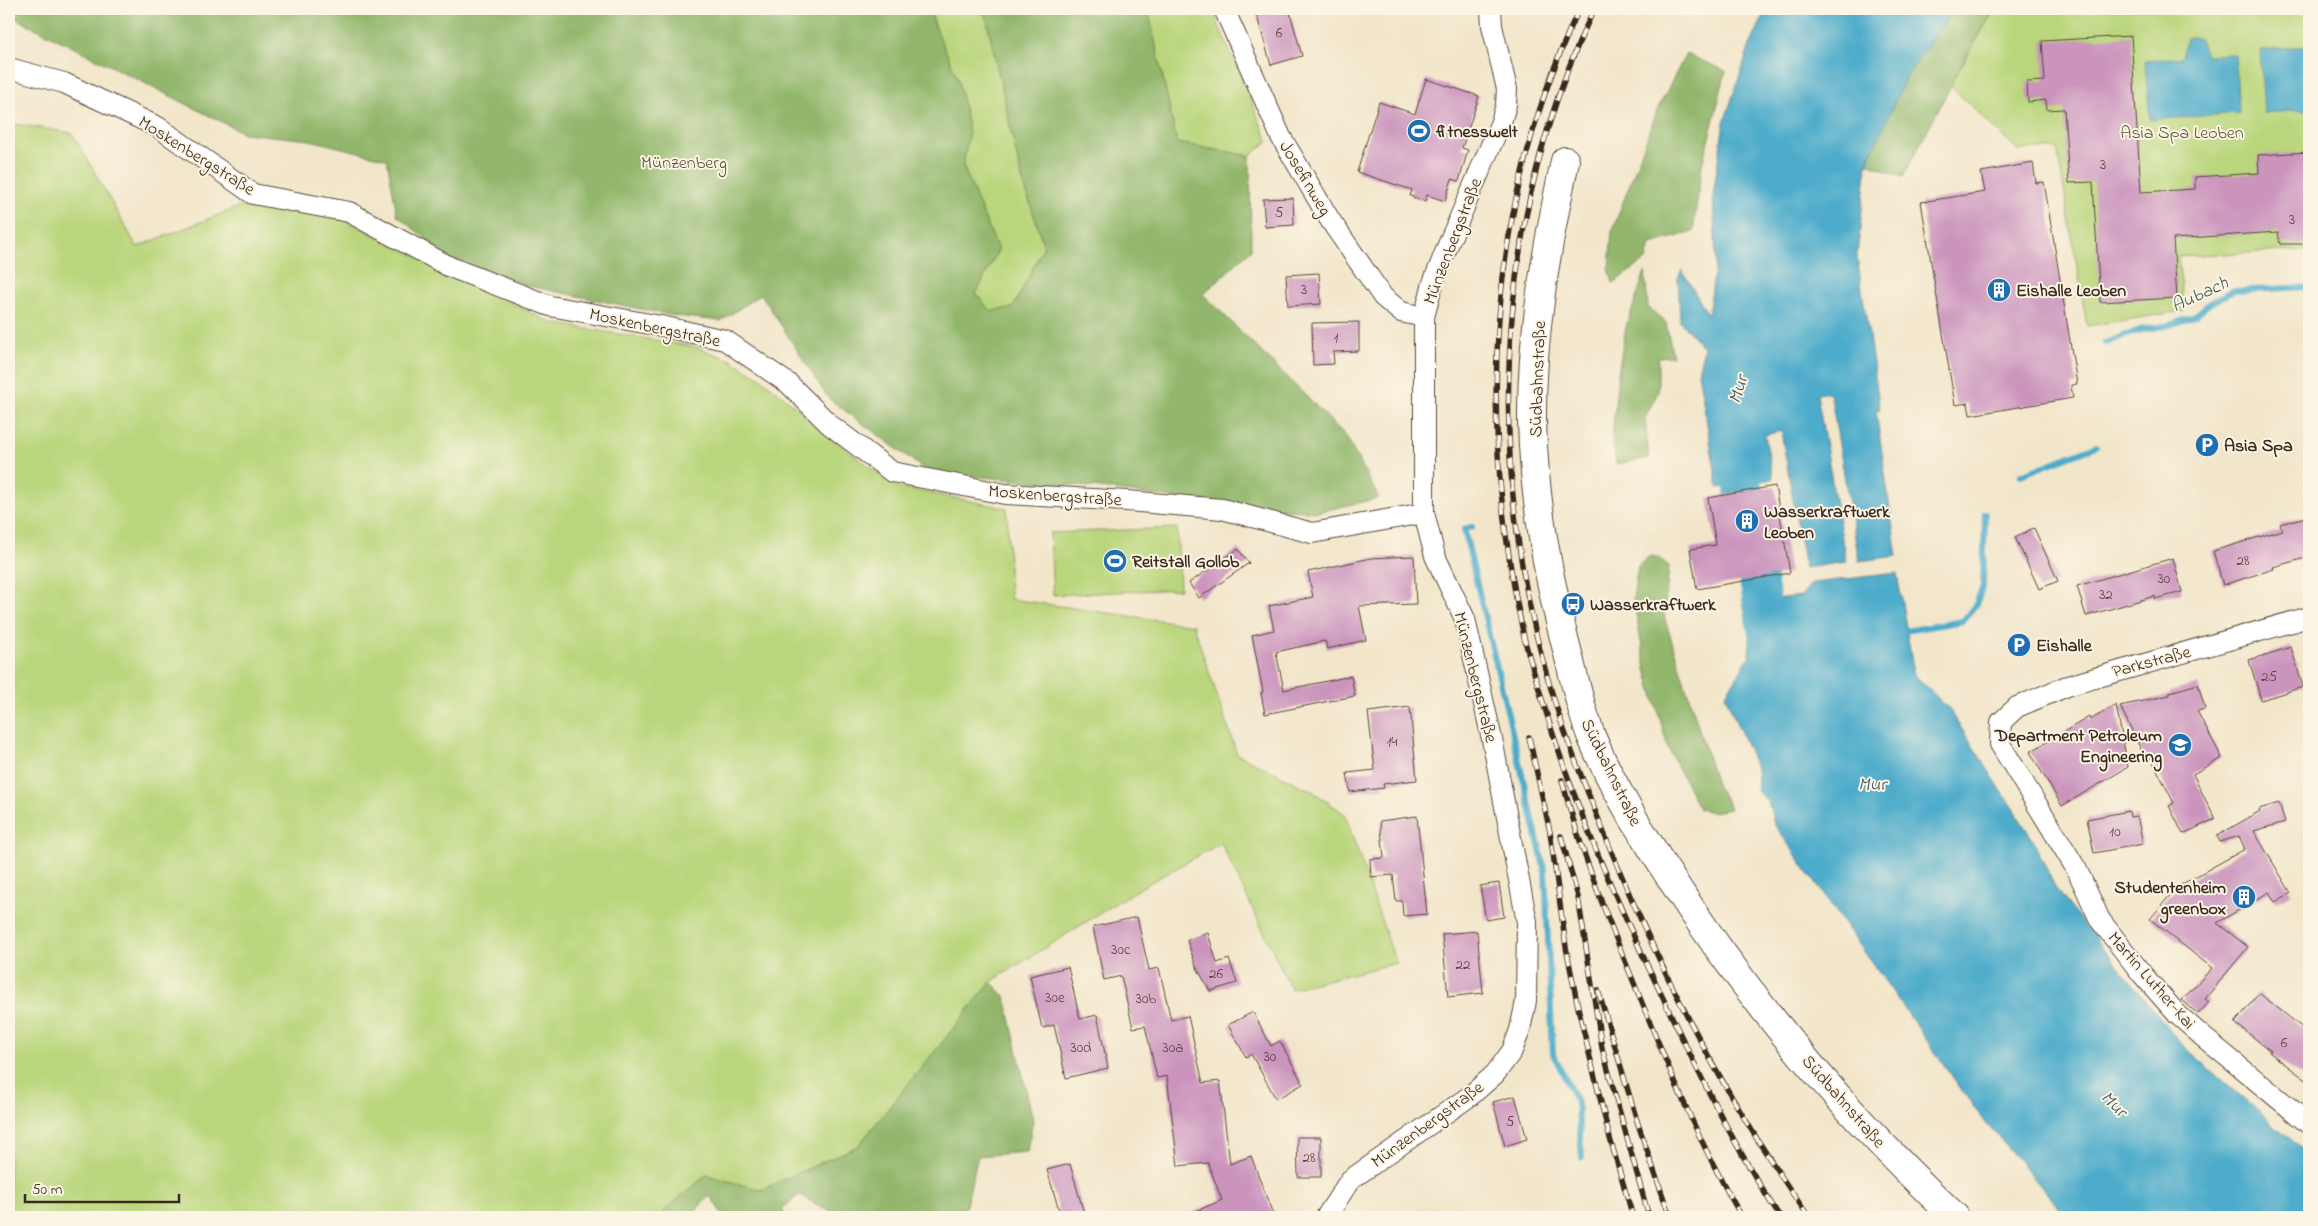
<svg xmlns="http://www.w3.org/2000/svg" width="2318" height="1226" font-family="'Indie Flower',sans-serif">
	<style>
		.green { fill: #b9d67c; stroke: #7a804d }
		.forest { fill: #92b76c; stroke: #667045 }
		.water { fill: #4daccb; stroke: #446b74 }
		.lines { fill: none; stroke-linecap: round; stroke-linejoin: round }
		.stream { stroke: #4daccb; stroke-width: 6 }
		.river { stroke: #4daccb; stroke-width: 38 }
		.building { fill: #cb94bd }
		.street-casing { stroke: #564638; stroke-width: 22 }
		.secondary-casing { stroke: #564638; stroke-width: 30 }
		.street { stroke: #fff; stroke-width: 20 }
		.secondary { stroke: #fff; stroke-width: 28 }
		.rail-casing { stroke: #3b2a1e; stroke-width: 5.5 }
		.rail { stroke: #fcf5e5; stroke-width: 4; stroke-dasharray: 11; stroke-linecap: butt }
		.labels { text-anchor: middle; stroke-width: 4; stroke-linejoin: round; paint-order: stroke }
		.number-label { font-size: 15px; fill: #5f4446 }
		.poi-label { font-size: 18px; font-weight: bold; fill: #3b2a1e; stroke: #fcf5e5; text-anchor: start }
		.park-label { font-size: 18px; fill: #5a5536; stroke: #fcf5e5 }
		.street-label { font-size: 18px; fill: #3b2a1e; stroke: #fcf5e5 }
		.water-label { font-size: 19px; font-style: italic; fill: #41585b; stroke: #fcf5e5 }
	</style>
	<rect width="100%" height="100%" fill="#fcf5e5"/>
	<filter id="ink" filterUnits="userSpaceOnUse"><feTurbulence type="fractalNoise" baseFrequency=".02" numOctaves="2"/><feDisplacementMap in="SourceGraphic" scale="10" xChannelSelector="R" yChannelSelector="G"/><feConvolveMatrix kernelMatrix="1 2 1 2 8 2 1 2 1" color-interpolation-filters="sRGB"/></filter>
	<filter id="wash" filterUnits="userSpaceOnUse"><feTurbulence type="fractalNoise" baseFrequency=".0096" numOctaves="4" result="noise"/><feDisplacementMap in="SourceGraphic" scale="20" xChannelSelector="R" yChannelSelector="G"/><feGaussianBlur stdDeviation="1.12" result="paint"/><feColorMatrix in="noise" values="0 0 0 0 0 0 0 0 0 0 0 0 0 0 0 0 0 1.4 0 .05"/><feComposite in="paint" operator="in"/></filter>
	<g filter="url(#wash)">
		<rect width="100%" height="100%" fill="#f2e6ca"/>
		<path class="green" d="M930,9H982L987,21L1021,175L1044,246L1013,308L991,311L976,294L998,250L963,166L969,132Z
			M1148,9H1212L1268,141L1250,156L1177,143Z
			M1995,9H2309V250L2178,256L2184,311L2087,326L2057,148L2017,150L1950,86Z
			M9,123L72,133L137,247L236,208L267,205L340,218L552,323L696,347L731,360L761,378L845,448L896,487L1007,508L1010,599L1193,625L1237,754L1312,791L1345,814L1396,963L1291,989L1221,843L1135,891L991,982L858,1146L761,1190L707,1175L657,1217H9Z
			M1177,528L1180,589L1053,595L1050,533Z"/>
		<path class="forest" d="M9,9H930L931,17L958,79L969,132L963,166L998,250L976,294L991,311L1013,308L1044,246L1021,175L987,21L982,9H1148L1177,143L1250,156L1251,250L1203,294L1345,435L1379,498L1318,512L1216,504L1101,488L928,472L828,398L761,294L721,321L675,316L524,285L450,259L397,215L387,159L310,140L244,133L13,17H9Z
			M1953,9H1995L1971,47L1903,177L1867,163L1906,77Z
			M1686,54L1726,71L1702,165L1693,232L1650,244L1646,260L1613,283L1609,268L1612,232L1658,108Z
			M1645,272L1648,307L1666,323L1673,356L1658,357V392L1645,418L1649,458L1616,464L1612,437L1618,373L1626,327Z
			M1650,556L1657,557L1669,566L1664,616L1717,787L1727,801L1730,809L1712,812L1699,809L1668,748L1646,669L1633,598L1638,566Z
			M991,982L1005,996L1033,1120L1027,1152L978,1156L963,1217H841L799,1195L782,1209L786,1217H724L710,1196L689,1217H657L706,1175L761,1190L858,1146Z"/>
		<path class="water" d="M1767,9H1953L1906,77L1867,163L1857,256L1880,410L1876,411L1897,556L1859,561L1830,392L1817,394L1846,562L1805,568L1781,431L1765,435L1773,479L1718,488L1698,372L1704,348L1680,322L1678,278L1682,270L1708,315L1716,262L1713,195L1724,122L1750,45Z
			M2187,38H2199L2206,55L2235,54L2239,113L2150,120L2145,61L2182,57Z
			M2309,46V110L2264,113L2260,50Z
			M1897,573L1914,674L1949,709L2032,838L2056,889L2180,1043L2309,1155V1217H2067L1978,1113L1774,824L1768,801L1756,791L1758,773L1725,695L1749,657L1750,637L1743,603L1801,596L1812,583Z"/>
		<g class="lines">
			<path class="stream" d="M2105,343L2140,330L2170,325L2194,316L2210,303L2233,291L2309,287
				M2021,475L2096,446
				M1472,527L1464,529L1545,871L1553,1054L1577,1102L1582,1158
				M1899,632L1963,621L1976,604L1983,586L1985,513"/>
			<path class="river" d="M1734,435L1769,645L1772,651"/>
		</g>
		<g id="blocks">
			<path class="building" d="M1255,9H1289L1302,56L1271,65Z
				M2131,36L2141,192L2195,189V177L2259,173L2258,155L2309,152V244H2280L2278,232L2173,239L2177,298L2100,302L2093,182L2069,183L2064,109L2047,110L2046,100L2028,102L2027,82L2045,81L2042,41Z
				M1426,79L1479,96L1462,148L1468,150L1459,181L1452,179L1445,201L1427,195L1425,201L1410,196L1412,190L1357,172L1379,102L1415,114Z
				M2033,163L2036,183L2044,182L2077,384L2071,385L2073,398L1970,415L1968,403L1955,405L1921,202L1985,192L1981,172Z
				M1293,198L1294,225L1265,227L1263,199Z
				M1319,273L1321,304L1288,306L1286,275Z
				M1359,322V351L1333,352L1334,364L1313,365L1312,323Z
				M1775,486L1790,573L1697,589L1690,549L1716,545L1708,498Z
				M2309,516V557L2273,567L2274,569L2223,585L2213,551L2282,530L2280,524Z
				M2034,528L2058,581L2039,589L2015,537Z
				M1238,549L1249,563L1199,598L1189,583Z
				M1414,556L1416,604L1359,606L1366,640L1327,649L1325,641L1276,652L1284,690L1351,676L1355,696L1265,714L1261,693L1263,692L1252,635L1274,630L1269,606L1313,597L1308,572L1371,558Z
				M2173,558L2182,592L2155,599V596L2086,616L2077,586Z
				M2291,647L2303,687L2261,700L2249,660Z
				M2198,684L2205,709L2197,711L2222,758L2193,774L2215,819L2183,834L2169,806L2174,803L2151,758L2146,760L2120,706L2170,695V692Z
				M2116,705L2128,767L2062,806L2030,752L2089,717L2090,720Z
				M1410,707L1417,780L1383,784L1384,788L1350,792L1347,773L1375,770L1368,712Z
				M2279,803L2285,822L2254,831L2291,893L2275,902L2269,892L2217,923L2248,947L2205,999L2209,1002L2198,1014L2182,1000L2212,968L2150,919L2177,887L2245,849L2239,836L2220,842L2217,836L2260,811L2259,809Z
				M2129,811L2130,817L2137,816L2143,844L2094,853L2087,819Z
				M1417,816L1427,914L1403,916L1402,901H1396L1393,875L1371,877L1370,859L1384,858L1380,821Z
				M1499,883L1504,917L1486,920L1480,886Z
				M1137,917L1149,970L1159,968L1171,1020L1188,1016L1203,1083L1220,1081L1230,1164L1251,1156L1274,1217H1182L1222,1200L1208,1163L1178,1166L1167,1076L1157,1078L1145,1026L1133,1028L1121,976L1104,980L1093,927Z
				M1477,931L1483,993L1448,997L1442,934Z
				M1208,933L1217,963L1229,959L1237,983L1210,991L1196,966L1187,940Z
				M1068,967L1080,1019L1097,1015L1108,1068L1066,1078L1054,1025L1042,1028L1030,976Z
				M2259,993L2309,1033V1082L2269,1052L2271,1051L2235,1023Z
				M1253,1012L1271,1046L1280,1041L1303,1084L1276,1099L1251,1054L1246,1057L1228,1025Z
				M1515,1096L1527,1139L1505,1146L1493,1102Z
				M1297,1137H1321V1177H1298Z
				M1070,1164L1085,1217H1061L1047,1170Z"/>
		</g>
	</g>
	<g filter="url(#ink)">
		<use href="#blocks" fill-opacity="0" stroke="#564638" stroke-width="1"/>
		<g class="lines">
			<g class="street-casing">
				<path id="street" d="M1224,9L1281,137L1330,220L1383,297L1401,312L1424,317
					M9,68L64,83L158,127L253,194L349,212L450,267L550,306L661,326L725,340L789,384L829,424L892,472L1005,494L1127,501L1222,509L1312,533L1424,513
					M2309,617L2067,686L2017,707L2001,722L2000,744L2077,870L2100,920L2142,974L2177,1014L2202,1036L2309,1124
					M1326,1217L1350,1180L1470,1096L1495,1074L1512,1051L1520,1030L1526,1001L1527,922L1493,744L1465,619L1435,556L1424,513V317L1433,283L1450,240L1501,122L1506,105L1507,89L1492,26L1491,9"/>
			</g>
			<g class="secondary-casing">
				<path id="secondary" d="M1565,161C1547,246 1531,334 1532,421C1534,496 1547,574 1566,646C1574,676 1580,709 1592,738C1612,786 1640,830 1668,874C1748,999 1847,1115 1955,1217"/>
			</g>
			<use href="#street" class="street"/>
			<use href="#secondary" class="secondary"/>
			<g class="rail-casing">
				<path id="rail" d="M1579,9C1486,210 1477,423 1524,637C1529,658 1536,678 1542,699C1571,796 1610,888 1654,979C1692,1060 1731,1142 1780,1217
					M1594,9C1491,226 1484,481 1557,709C1572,756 1592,802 1610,848C1663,978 1728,1103 1809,1217
					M1529,737L1550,832L1566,947L1579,1012L1609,1135L1633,1217
					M1562,780C1580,850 1607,917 1634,983C1666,1062 1699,1144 1742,1217
					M1561,836L1578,897L1602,1048L1649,1217
					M1598,990L1638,1124L1670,1217"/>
			</g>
			<use href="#rail" class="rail"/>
		</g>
	</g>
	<defs>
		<g id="stadium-disc" transform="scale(1.25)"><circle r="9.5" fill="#1f6fb2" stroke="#fcf5e5"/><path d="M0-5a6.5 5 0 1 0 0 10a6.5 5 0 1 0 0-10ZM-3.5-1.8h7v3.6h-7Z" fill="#fff"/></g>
		<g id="building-disc" transform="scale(1.25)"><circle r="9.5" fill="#1f6fb2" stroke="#fcf5e5"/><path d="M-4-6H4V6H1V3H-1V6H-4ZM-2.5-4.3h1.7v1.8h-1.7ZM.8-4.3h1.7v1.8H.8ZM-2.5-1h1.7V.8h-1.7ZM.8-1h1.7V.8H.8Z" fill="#fff"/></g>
		<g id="parking-disc" transform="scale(1.25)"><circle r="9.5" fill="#1f6fb2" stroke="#fcf5e5"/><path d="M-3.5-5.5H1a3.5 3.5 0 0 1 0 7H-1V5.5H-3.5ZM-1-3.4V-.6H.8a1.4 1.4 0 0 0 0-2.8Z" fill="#fff"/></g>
		<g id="bus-disc" transform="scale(1.25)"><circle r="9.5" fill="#1f6fb2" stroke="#fcf5e5"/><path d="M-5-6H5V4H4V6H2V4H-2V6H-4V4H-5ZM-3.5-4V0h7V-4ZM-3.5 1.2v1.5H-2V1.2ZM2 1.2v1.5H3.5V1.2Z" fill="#fff"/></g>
		<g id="university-disc" transform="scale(1.25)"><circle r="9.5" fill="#1f6fb2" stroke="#fcf5e5"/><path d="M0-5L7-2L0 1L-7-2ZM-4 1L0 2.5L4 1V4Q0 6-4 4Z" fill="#fff"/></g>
	</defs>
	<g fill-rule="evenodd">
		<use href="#stadium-disc" x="1419" y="131"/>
		<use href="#building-disc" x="1999" y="290"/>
		<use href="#parking-disc" x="2207" y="445"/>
		<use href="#building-disc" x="1747" y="521"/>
		<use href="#stadium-disc" x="1115" y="561"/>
		<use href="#bus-disc" x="1573" y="604"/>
		<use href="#parking-disc" x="2019" y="645"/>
		<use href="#university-disc" x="2180" y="745"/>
		<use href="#building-disc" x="2244" y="897"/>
	</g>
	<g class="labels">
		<g class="number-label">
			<text x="1279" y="37">6</text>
			<text x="2103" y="169">3</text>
			<text x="1279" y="217">5</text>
			<text x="2292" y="224">3</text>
			<text x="1304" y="294">3</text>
			<text x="1336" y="342">1</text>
			<text x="2243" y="565">28</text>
			<text x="2164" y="583">30</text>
			<text x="2106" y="599">32</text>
			<text x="2269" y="681">25</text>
			<text x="1392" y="746">14</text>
			<text x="2115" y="836">10</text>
			<text x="1121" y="954">30c</text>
			<text x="1463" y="969">22</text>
			<text x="1216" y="978">26</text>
			<text x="1055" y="1002">30e</text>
			<text x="1146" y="1003">30b</text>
			<text x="2284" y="1047">6</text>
			<text x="1081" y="1052">30d</text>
			<text x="1173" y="1052">30a</text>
			<text x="1270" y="1061">30</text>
			<text x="1510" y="1126">5</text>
			<text x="1309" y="1162">28</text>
		</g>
		<g class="poi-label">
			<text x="1436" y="137">fitnesswelt</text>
			<text x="2016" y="296">Eishalle Leoben</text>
			<text x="2224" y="451">Asia Spa</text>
			<text x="1764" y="517">Wasserkraftwerk<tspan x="1764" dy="21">Leoben</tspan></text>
			<text x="1132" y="567">Reitstall Gollob</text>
			<text x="1590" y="610">Wasserkraftwerk</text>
			<text x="2036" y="651">Eishalle</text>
			<text x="2162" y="741" text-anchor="end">Department Petroleum<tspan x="2162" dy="21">Engineering</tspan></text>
			<text x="2226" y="893" text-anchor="end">Studentenheim<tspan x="2226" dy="21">greenbox</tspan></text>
		</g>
		<g class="park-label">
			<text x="2182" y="138">Asia Spa Leoben</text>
			<text x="684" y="168">Münzenberg</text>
		</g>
		<g class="street-label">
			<text transform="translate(197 155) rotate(32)" y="6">Moskenbergstraße</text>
			<text transform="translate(1306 178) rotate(59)" y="6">Josefinweg</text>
			<text transform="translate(1452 241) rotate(-69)" y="6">Münzenbergstraße</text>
			<text transform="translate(655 327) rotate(12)" y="6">Moskenbergstraße</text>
			<text transform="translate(1537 379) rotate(-88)" y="6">Südbahnstraße</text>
			<text transform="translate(1055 495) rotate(4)" y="6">Moskenbergstraße</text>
			<text transform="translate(2151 661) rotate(-15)" y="6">Parkstraße</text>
			<text transform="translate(1476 677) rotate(76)" y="6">Münzenbergstraße</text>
			<text transform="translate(1612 772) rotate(64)" y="6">Südbahnstraße</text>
			<text transform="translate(2152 980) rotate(49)" y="6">Martin Luther-Kai</text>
			<text transform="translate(1844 1101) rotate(49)" y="6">Südbahnstraße</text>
			<text transform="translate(1427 1124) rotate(-36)" y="6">Münzenbergstraße</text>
		</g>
		<g class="water-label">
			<text transform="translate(2199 293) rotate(-25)" y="7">Aubach</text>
			<text transform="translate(1737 389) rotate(-73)" y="7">Mur</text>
			<text x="1872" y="790">Mur</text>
			<text transform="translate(2115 1103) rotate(45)" y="7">Mur</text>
		</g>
	</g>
	<rect width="2318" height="1226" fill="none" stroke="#fcf5e5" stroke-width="30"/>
	<path d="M25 1194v8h154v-8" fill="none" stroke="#3b2a1e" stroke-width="2.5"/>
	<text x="32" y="1194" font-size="15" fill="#3b2a1e" stroke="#fcf5e5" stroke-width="4" paint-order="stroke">50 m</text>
</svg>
